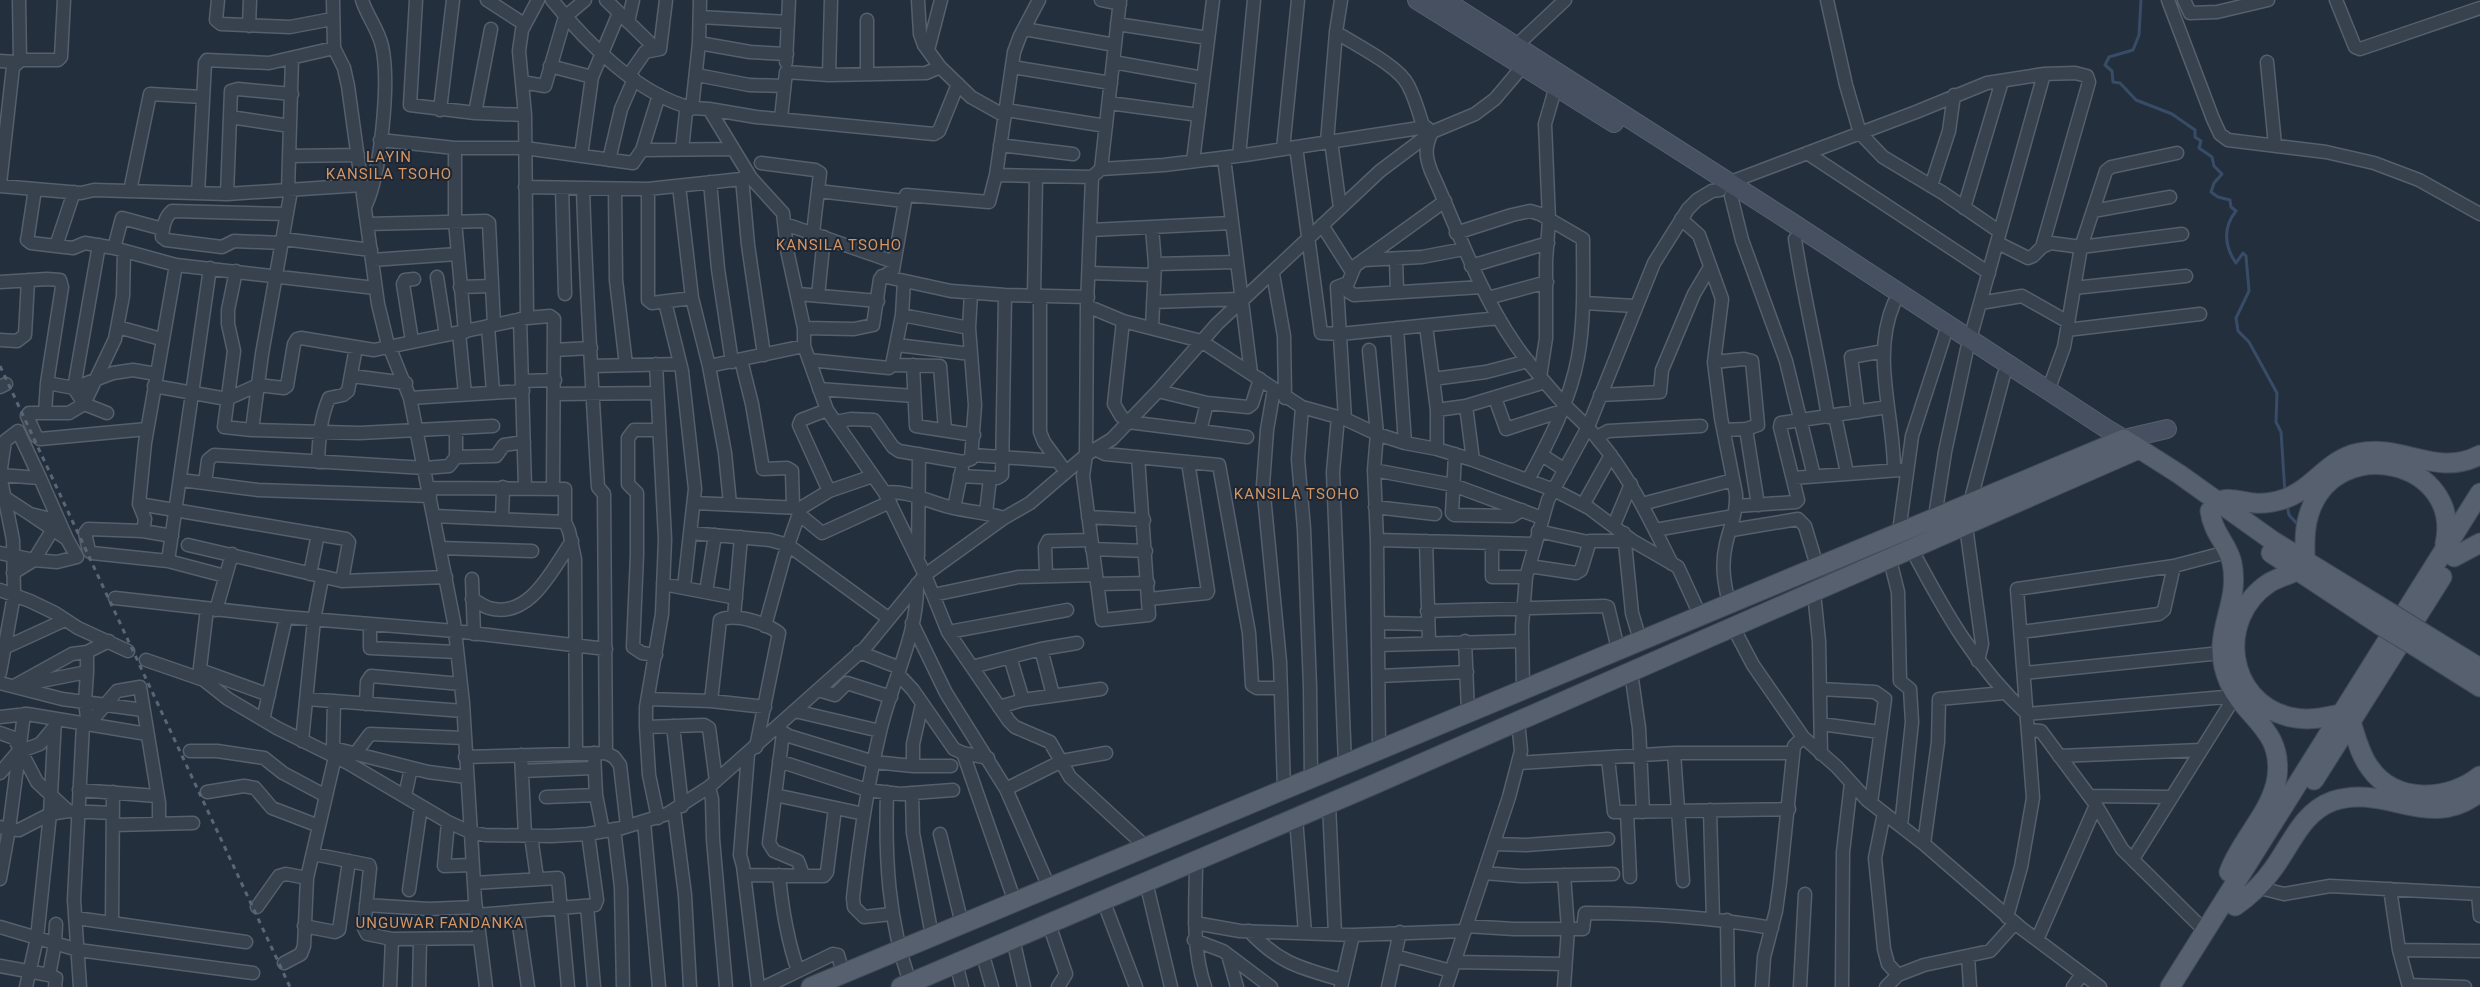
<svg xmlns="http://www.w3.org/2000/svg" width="2480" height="987" font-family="Roboto,sans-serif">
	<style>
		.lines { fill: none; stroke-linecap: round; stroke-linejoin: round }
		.stream { stroke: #394c67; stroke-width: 3 }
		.minor-casing { stroke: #565f6c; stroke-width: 15 }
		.secondary-casing { stroke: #565f6c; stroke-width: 20 }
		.primary-casing { stroke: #414a57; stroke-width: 21 }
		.minor { stroke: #38414e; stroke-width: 12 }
		.secondary { stroke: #465061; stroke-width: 18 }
		.primary { stroke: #56606e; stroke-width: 19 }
		.rail { stroke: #5a6575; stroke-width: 3; stroke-dasharray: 5 5; stroke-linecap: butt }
		.primary-bridge-casing { stroke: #414a57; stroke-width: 21; stroke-linecap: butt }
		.primary-bridge { stroke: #56606e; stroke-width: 19 }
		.labels { text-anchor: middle; stroke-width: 4; stroke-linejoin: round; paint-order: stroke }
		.quarter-label { font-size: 15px; letter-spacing: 1px; fill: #d59563; stroke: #1d2633 }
	</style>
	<rect width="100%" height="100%" fill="#242f3e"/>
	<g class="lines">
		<path class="stream" d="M2141,0L2139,35L2133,50L2109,57L2105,65L2112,71L2113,82L2120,83L2136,100L2172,114L2195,130V137L2201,141L2199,148L2212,157L2214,166L2222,174L2214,183L2211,192L2218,197L2230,200L2231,207L2236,211C2223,227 2224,246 2236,263L2243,253L2246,256L2249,291L2236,318L2238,331L2249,342L2277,393L2276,422L2281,432L2285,493
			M2287,504L2289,515L2299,526"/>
		<g class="minor-casing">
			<path id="minor" d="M19,0L20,60
				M218,0L216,20L221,24L290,27L332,19
				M333,0L334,48L344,68L348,86L378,304L387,341L410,398L454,622L463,703L475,900L486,987
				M362,0C367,16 378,29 382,46C390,82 381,174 365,207
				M416,0L410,105L475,113L525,115
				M487,0L524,24
				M552,0C586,42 638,95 692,108
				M606,0L655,48
				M700,0L699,43L692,108L709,109L751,178
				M918,0L920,34L924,45L940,67L971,97L1005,116
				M1039,0L1020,36L1014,52L996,175L989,202L906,195L893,270L880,279L873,325L854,329L804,328V346L827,410L885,493L925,575L948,632L1009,721L1015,727L1050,742L1070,777L1146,847
				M1101,0L1120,4
				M1827,0L1846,85L1860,133L1883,157L1943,193L2000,232
				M2168,0L2213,119L2220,134L2228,140L2326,152L2374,163L2419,180L2480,214
				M2184,0L2190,13L2217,12L2268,0
				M2336,0L2355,47L2360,49L2480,8
				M700,17L788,22
				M867,20V74
				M628,22L633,0
				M1117,24L1208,38
				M249,26L250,0
				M1024,29L1115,45
				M1336,32C1355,45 1398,65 1408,85C1415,98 1419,113 1423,126
				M699,43L750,52L787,54
				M1517,45L1565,0
				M928,50L941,0
				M0,61L15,62
				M786,62L789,0
				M1113,62L1203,78
				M2267,62L2275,145
				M550,66L592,77
				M1012,67L1111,83
				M629,75L645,52L660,49L666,0
				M697,75L749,85L784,86
				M829,75L831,0
				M522,82L545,86L565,17L585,0
				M1109,103L1199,115
				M709,109L756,117L934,134L939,131L958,84
				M440,110L453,0
				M1006,110L1106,126
				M475,113L491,29
				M230,117L290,126
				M781,118L786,72L829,75L926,73L940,67
				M380,140L455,148H525L633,163L642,150L659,95
				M1331,141L1340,208
				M1327,142L1336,32L1341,0
				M1000,145L1073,154
				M1296,147L1321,333L1340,334L1499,318
				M455,148V221L465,332
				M682,149L686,112L692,108
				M1283,149L1298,0
				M642,150L733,149
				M1807,153L1989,273
				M289,156L358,155
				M581,156L592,77L619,13
				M1239,156L1254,0
				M1224,158L1251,373
				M609,160L621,109L634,79
				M1193,161L1213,0
				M761,163L815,170L820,173L813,233
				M1101,169L1120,0
				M996,175L1092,177L1101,169L1164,165L1245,155L1426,127L1432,132C1425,147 1425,155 1431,171C1458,229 1478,291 1515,344C1529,365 1546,384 1563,403C1574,415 1587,425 1597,438C1629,475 1650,520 1672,564
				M1092,177L1087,306L1086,455L1083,476L1102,620L1149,615L1138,457
				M742,178L748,245L764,355
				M710,182L718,269L732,362
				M1728,183L1916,112L1987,83L2044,74L2075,73L2087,76L2089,82L2042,247
				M0,184L13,67L21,60H58L61,57L64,0
				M0,186L81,193L94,190L227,194L362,185
				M679,186L692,298L709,366L725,453L730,504
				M1931,186L1949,131L1954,95
				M525,187L648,189L751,178L783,213L787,250L804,328
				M562,188L565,294
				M583,188C586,288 592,387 598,487L604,494L606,753
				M35,189L28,235L27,240L31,243L73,248L85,243L114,248L176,265L375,288
				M648,189V300L652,303L692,298
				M615,190L616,280L626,365
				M130,191L150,94L203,97
				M818,191L904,201
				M198,193L205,63L207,60L269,63L334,48
				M227,194L231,91L238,89L292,94
				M1731,196L1742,240L1786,361L1814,476
				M1964,208L2002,81
				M2093,211L2170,197
				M1681,219L1699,235L1722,299L1714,362L1721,418L1736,494C1737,514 1730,526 1726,544C1721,565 1724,583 1729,603
				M367,224L486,221L489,223L494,325
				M785,224L894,262
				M1322,225L1352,272
				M1091,230L1231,223
				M1456,233L1512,215L1530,211L1540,214L1583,239C1583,279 1585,318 1578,357C1570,401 1549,441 1528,480
				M283,239L371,250
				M1795,239C1804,299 1819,357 1828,417
				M282,243L234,241L222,247L166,240L162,237C163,228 164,218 172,211L287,214
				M1998,243L2028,258L2033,256L2042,247L2051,243L2081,247L2182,234
				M99,245L74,388L84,404L107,413
				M56,246L74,192
				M114,248L122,218L163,229
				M124,251L123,296L115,339L84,404L69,413H29L27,416L36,436L40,439L147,429
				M1396,259L1397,292
				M372,260L457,254
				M1363,260L1422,257L1464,249
				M1155,264L1236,262
				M1471,266L1548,243
				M236,271L228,310V324L234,351L224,427L252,430L360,433L493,426
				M1089,273L1154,275
				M1273,274L1284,336L1285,398
				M882,276L951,291L1005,295L1088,297
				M437,277L446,335
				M0,282L47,279L60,280L62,287L47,383L45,413
				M1345,284L1349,292L1354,295L1482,287
				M460,287L492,286
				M2074,288L2186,276
				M798,294L878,301
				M818,296L824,237
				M1034,297L1036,176
				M1040,297V432L1044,442L1066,472
				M1488,298L1547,282
				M665,302L682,371L695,489L684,587
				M1153,302L1240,299
				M1584,303L1635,306
				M1980,303L2022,296L2068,322
				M1087,306L1123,321L1201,341L1302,407L1345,419L1377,434L1405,443L1437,449L1473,460L1554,490L1589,508L1633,541L1678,567L1700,615
				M902,315L969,328
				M527,318L525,115L519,51L522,30L538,0
				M520,319L525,487
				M1123,321L1114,404L1121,416L1128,422L1247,437
				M488,326L493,392
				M1426,326L1437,410V449
				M118,327L161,339
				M1152,328L1155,264L1152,228
				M1397,328L1405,443
				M2067,330L2200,314
				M459,333L465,394
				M1970,339L2044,74
				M0,340L17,341L25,335L28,280
				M412,341L403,284L405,280L414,279
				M897,345L971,354
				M554,350L591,348
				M1369,350L1377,434L1374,470L1377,540L1379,749
				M741,360L752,404L763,469L787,468L792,471L793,507
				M809,360L889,368L892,365L940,366L945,430
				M1714,362L1744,359L1752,361L1758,425L1746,429L1724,430
				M656,364L665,539L662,614L646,707V727L649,775L658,818
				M892,365L902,315L904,281
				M913,365L916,426L974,435
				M592,366L680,364
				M709,366L804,346
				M352,376L406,383
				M1540,377L1546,338V261L1549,220L1545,124L1556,86
				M1433,379L1486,372L1528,361
				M523,381L555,380
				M47,383L74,388L113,373L133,370L156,374
				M154,386L227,399L258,385L284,388L287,386L294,344L297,339L301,338L374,350L527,318L550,316L554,319L553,488
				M0,387L6,384
				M819,389L914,396
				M1274,389L1267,430L1263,485L1280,662L1284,789
				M1158,391L1207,403L1248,407L1252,404L1260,379
				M2048,391L2064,347L2081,247L2106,171L2111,167L2177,153
				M555,394L657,393
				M1600,395L1660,392L1662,370L1694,294L1710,267
				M410,398L523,391
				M1495,398L1506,429L1562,411
				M1466,406L1473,460
				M1302,407L1298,459L1304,529L1310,687L1311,778
				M827,410L801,420L799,425L829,491
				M1437,410L1466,406L1545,382
				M1858,412L1851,357L1884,351
				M1835,416L1847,473
				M1338,417L1333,472L1345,763
				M1345,419L1337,287L1348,283L1355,266L1445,201
				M835,422L851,419L874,420L893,447L899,451L963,462L971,459L975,405L969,328L971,293
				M1746,429L1758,505
				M252,430L262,354L290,196L288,191L292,58
				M1200,431L1207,403
				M1597,437L1608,431L1701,426
				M1095,449L1105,454L1219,465L1249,633L1252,685L1257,688H1281
				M1455,454L1452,513L1454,515L1512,516L1522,510
				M973,455L1057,461
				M1542,455L1565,470
				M456,457L496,456L504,445L524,442
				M318,462C319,439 320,419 329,398L343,395L348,391L356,347
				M1374,470L1453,485L1542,518
				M1894,470C1894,414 1871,357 1894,303
				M960,476L997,478L1002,475L1005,295
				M0,477V475L5,441L18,431L40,478L0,475
				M40,478L59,521
				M1793,478L1900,470
				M181,480L258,490L430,496
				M205,483L208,460L214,455L425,468L449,466L456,457V429
				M429,488L565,489V522L569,531L575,559L576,754
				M885,493C908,489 932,504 954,508C971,512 988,513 1004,518
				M7,499L30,514L59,521L67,539L30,514
				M695,503L801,508L829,491L873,476
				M1970,503L2004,374
				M139,504L346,539L349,542L342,581
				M1642,504L1733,480
				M1583,505L1611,455
				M1737,506L1796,502L1798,500L1780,427L1781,423L1888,407
				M1375,507L1435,514
				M954,508L962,469
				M986,513L990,478
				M800,515L822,533L890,502
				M434,516L565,522
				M1088,517L1144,520
				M1935,517L1945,452L1967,349
				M502,519L503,487
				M1614,525L1631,484
				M1966,526L1982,644L1978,661
				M1655,530L1734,516
				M1732,530L1798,519L1805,526L1817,566
				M143,531L145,519L139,504L145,443L176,265
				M1538,531L1588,542
				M1899,532L1912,436L1945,334
				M691,533L770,540L788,545L888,618
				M1624,533L1632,613L1640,640
				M172,536L143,531L88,529L85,533L89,551L92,553L168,561L225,576
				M1377,540L1535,544
				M1426,541L1429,642
				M1492,543V577H1526
				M188,545L342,581L446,577
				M440,548L532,551
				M1092,549L1146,551
				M1912,550C1945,612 1975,666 2027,714L2237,696
				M0,553L34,560L53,529
				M918,556L919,454
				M1890,560L1898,592L1900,681L1910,689L1912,722L1901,826
				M168,561L210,268
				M1529,566L1576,573L1581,570L1590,541H1625
				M13,573L34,560L57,562L77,557L67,539
				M310,574L318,534
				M1046,575L1045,547L1048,541L1091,540
				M472,579L474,634
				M663,584L736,598
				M1097,584L1148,583
				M0,590L30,601L55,613L78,628L128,651
				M706,592L715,535
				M1814,593L1819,641L1821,754
				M933,595L1018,577L1095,575
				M115,598L286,617L455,631L606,649
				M472,599C478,602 483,606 489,608C530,620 553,568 572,541
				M1149,599L1207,593L1208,591L1188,462
				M216,610L232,554
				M1427,611L1605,606L1608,607L1618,649
				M734,617L741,537
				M912,623L946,693L1006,789L1049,887
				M1378,623L1428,624
				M370,624V648L457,652
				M765,626L784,557L801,508
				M1733,627L1753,665L1803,737L1837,767L1867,800L1924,844L2021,928L2100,987
				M948,632L1067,610
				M2021,632L2159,614L2164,610L2174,566
				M1465,641L1468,712
				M1378,645L1522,641
				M4,648L65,620
				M1041,649L1053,695
				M859,652L900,668
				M656,655L642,653L633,647L637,555V493L628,484V438L634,430H659
				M1010,657L1023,700
				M146,660L204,680L228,699L277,728L348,763L448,822L470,832L485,835L551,836L588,834L622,828L667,814L709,787L865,648L925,575L1004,518L1030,503L1086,455L1112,439L1158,391L1217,324L1380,171L1432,132L1475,114L1495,99L1522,67
				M972,667L1041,649L1077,643
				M200,670L269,695
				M87,672L85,702L88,725L117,691L140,687L159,803V824
				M1631,672L1639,728L1643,812
				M0,673L14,595L13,540L0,475
				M2024,673L2221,653
				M898,674L913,690L954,749L963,753L988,758
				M199,676L207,609
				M1379,676L1467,672
				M0,683L62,699L143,710
				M26,684L87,672V652
				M14,686L72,654L87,652L109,641
				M1523,689L1522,626L1526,577L1548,500L1588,427L1654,263L1688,209L1697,200L1712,191L1720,190
				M1820,689L1875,692L1885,699L1871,803
				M818,690L835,695L847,683L891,697
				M307,699L463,711
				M648,699L711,701L765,707
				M711,701L720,620C735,613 766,623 779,633L756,747
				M366,704L367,682L371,676L461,684
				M999,707L1023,700L1101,689
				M795,711L880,731
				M24,714L9,829L19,830L50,814L55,719
				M0,717L27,714L147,734
				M263,720L286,617
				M1821,724L1880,732
				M673,726L682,806
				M646,727L704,725L709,728L716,781
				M776,728L789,736L874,762L913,766H951
				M2028,730L2041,731L2096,805L2122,849L2205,931
				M0,733L14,738L37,782L68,811L113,813
				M783,733L769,843L774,851L798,861L803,875
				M302,741L314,620L322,578
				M333,748L428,772L467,777
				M190,751H217L264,758L283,773L326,796
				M594,753L596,795L603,831
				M963,753L1015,902
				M1674,753L1683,881
				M355,754L370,734L464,738
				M748,754L740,855L743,866L758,987
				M521,755L525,835
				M2059,756L2201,750
				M465,757L606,753L614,757L620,765L627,826
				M1608,758L1614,812L1789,809
				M779,761L867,790L900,794L953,790
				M1518,763L1674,753H1793
				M913,766V744L922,704
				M522,771L593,768
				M0,773L18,752L40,744L55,726
				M709,787L712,799L713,839L726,987
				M1006,789L1062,761L1106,753
				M79,790L157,796
				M207,792L244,786L255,788L272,808L319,826
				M887,792C885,859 888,919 910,983
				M912,793L913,833L932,936
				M775,795L864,814
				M405,796L411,768
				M2090,796L2172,797
				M546,797L596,795
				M1329,804L1335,934
				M674,810L685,895L690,987
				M1710,810L1713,919
				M1627,812L1630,877
				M1884,813L1875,858L1884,949L1888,964L1898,975
				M1296,818L1305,933
				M448,822L444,866L472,865
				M644,822L659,987
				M113,825L193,823
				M0,827L9,829L0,879
				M614,829L621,887L623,987
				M940,834L962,924
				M531,836L537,878
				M1494,844L1526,845L1608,839
				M1924,844L1938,742L1939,699L2004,693
				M313,854L369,865L370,868L364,928L367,934L392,939L480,938
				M2133,859L2229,706L2228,697
				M1196,860C1196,903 1191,946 1205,987
				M1484,873L1521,876L1613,874
				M744,875L824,876L827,872L835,808
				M779,875C782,908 787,939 798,971
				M1146,882L1171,987
				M474,883L558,878L568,987
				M2256,887L2284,894L2330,886L2480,894
				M2390,889L2399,950L2409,987
				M409,890L421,806
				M2478,894L2480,916
				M1103,900L1136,987
				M366,905L429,909L476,907
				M587,906L594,987
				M257,907L279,876L286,874L307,878
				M517,912L528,987
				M891,914L864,917L854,907L853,898C859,842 867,787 880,732C891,683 918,636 917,584
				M477,915L595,905L597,900L588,834
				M2007,917L2021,867L2033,798L2017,589L2174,566L2227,552
				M76,918L246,942
				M1727,920L1728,987
				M112,923L113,792
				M1195,923L1240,931L1353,935L1465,931
				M1049,924L1066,974L1058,987
				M304,926L335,932L339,930L349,861
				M1466,926L1514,929H1583L1585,913C1648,913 1710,917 1772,928
				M0,927L78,950L253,973
				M1249,931C1280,964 1301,968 1342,980
				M1013,939L1024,987
				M1194,940L1223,951L1271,987
				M2037,940L2096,805
				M2399,950L2480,951
				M982,952L992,987
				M1228,955L1237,987
				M1395,956L1451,971
				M1968,956L1970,987
				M1454,962L1565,964
				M284,963L301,954L304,946L307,878L335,757L333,748L334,701
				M956,963L962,987
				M0,966L49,975
				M2409,985L2465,987
				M26,987L37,938L50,814L68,811
				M55,987L56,978L49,975L55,944L56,924
				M80,987L74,900L83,724
				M390,987L392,939
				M419,987L420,939
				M765,987L833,954L838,955L843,973
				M1341,987L1353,935
				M1388,987L1400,932
				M1446,987L1509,797L1521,751L1518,721
				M1564,987L1568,929L1564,875
				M1762,987L1764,957L1776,911L1780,882L1794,746L1803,737
				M1800,987L1805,894
				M1842,987L1843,852L1851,783
				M1886,987L1898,975L1924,965L1990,951L2015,923
				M2073,987L2082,974"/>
		</g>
		<g class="secondary-casing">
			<path id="secondary" d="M1417,0L1614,123
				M1444,0L1791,222L2107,429L2124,439L2167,429"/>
		</g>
		<g class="primary-casing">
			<path id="primary" d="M2217,502C2229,496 2242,502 2254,503C2264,504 2275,502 2284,499C2312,490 2328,459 2358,453C2402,443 2436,478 2480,455
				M2210,511C2213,534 2228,544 2232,563C2241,608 2208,634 2229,682C2246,719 2283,729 2277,777C2272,812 2241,839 2229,872
				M2271,553L2380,625
				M2454,557L2480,543
				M2305,560C2305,544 2304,527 2310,511C2338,432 2463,461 2445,544
				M2297,571C2288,575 2277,578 2269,583C2216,618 2226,702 2290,717C2307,721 2323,718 2340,714
				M2423,633L2480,668
				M2415,646L2480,687
				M2351,722C2356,737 2360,755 2370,768C2395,804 2449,801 2480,776
				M2314,780L2442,577
				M2235,906C2250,896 2263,883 2273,869C2291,845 2302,812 2333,801C2387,783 2429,833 2480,792
				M811,987L2124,439L2179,474L2273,541L2389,612
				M901,987L1368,787L2139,449
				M2170,987L2480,493"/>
		</g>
		<use href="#minor" class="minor"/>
		<use href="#secondary" class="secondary"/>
		<use href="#primary" class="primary"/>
		<path class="rail" d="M0,366L290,987"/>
		<g class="primary-bridge-casing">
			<path id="primary-bridge" d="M2389,612L2423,633
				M2380,625L2415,646"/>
		</g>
		<use href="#primary-bridge" class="primary-bridge"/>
	</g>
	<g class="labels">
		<g class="quarter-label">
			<text x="389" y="162">LAYIN<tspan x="389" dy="17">KANSILA TSOHO</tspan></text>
			<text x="839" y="250">KANSILA TSOHO</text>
			<text x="1297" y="499">KANSILA TSOHO</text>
			<text x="440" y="928">UNGUWAR FANDANKA</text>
		</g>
	</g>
</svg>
